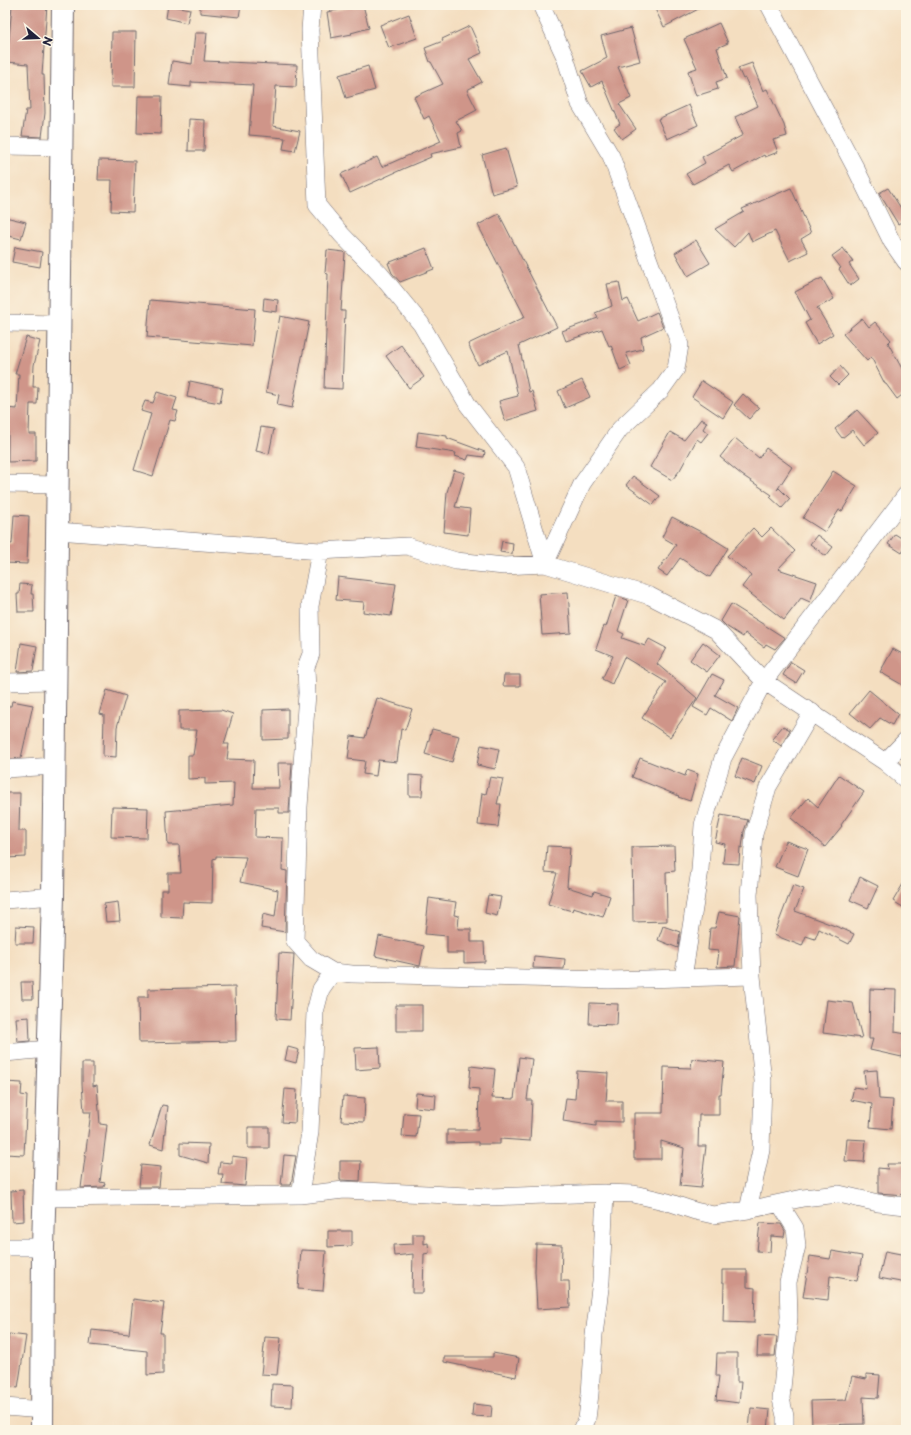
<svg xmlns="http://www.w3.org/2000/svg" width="911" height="1435" font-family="'Playpen Sans',sans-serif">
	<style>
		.building { fill: #cf9589 }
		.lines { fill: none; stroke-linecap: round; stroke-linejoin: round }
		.street-casing { stroke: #6c646a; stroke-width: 18 }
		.secondary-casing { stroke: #6c646a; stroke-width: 24 }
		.street { stroke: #fff; stroke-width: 17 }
		.secondary { stroke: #fff; stroke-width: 22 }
	</style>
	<rect width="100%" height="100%" fill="#fcf5e5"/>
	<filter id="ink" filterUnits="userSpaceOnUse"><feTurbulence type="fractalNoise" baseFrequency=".025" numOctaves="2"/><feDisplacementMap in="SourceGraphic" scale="8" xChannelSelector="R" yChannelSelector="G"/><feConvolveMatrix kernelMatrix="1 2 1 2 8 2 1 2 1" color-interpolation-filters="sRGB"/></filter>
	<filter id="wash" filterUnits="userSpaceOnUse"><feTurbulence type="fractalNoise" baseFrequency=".012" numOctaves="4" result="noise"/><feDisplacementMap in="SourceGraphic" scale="16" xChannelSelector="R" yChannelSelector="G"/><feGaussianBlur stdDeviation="0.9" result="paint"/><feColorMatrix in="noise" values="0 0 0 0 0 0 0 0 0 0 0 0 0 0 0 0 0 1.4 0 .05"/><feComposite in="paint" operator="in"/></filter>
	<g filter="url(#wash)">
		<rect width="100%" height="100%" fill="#f4dec0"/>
		<g id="blocks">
			<path class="building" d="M12,5H47L42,75H44L45,113L42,137L22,136L26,110H30L28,64L7,62Z
				M168,5L190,9L187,23L166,18Z
				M200,5H241L239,17L200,13Z
				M363,5L369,28L351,33L352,34L331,38L327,12Z
				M653,5H706L664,27Z
				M409,14L417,38L389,48L380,25Z
				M719,23L728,43L717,48L727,78L716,82L718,89L696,96L688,71L697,68L684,39Z
				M470,26L482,53L469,59L482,82L467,90L477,110L456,121L462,131L458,133L461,147L430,154L431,157L405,168L350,193L341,174L377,157L382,167L441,141L429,116L424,119L414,97L443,84L431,62H430L425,48L443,41L442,39Z
				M631,28L640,61L618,67L631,98L619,104L636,129L622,139L614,128L620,124L602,81L591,87L582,71L607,58L601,36Z
				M112,32H136L135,87H111Z
				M195,33H207L204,61L297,65L296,87L276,86L273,126L300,131L295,151L283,149L285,138L249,135L253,85L191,82V87L169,85L172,61L192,64Z
				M752,63L763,91L767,89L784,125L787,136L773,140L778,152L765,157L764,155L733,172L729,165L693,184L686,174L705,163L702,157L743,135L735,117L758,106L745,78L743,79L738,68Z
				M368,66L375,90L346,98L339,75Z
				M138,96H162L161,134L137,133Z
				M689,105L698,125L667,139L658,119Z
				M189,119L205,120L204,151H188Z
				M506,148L517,187L492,194L482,155Z
				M99,160L135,161L133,212L111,211L112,180H98Z
				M791,188L811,233L801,239L808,252L790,261L775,231L752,242L748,232L734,247L715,229L744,212L742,209Z
				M888,188L906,216V219L898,224L879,193Z
				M499,214L557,327L519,345L529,392L532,391L538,411L505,421L499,401L518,396L508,351L478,365L468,344L525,317L478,225Z
				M5,217L26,222L21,239L5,235Z
				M696,240L710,263L688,276L675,253Z
				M15,247L42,252L40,267L12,262Z
				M426,248L434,269L400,282L392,273L388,263Z
				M843,248L853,261L849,264L859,279L850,286L839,269L841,268L832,256Z
				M327,250L344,252L345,253L341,311H345L342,389L324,388L328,274L325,273Z
				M822,278L834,299L817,308L833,334L817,344L805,323L810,320L795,292Z
				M619,282L623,301L628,299L638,321L657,312L663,327L641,337L643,349L626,353L631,365L620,370L611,345L609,346L602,329L566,341L562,331L598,318L595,313L612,306L607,284Z
				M264,298L278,300L277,312L263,310Z
				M150,300L255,309L252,346L147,337Z
				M280,316L309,322L292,408L277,405L279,395L266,392Z
				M862,318L869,327L875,322L891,340L888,343L906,376V392L897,399L886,384H885L871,357L867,361L843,334Z
				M26,337L40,341L34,365L33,387H38L37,404H30L29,434H36V461L8,462V432H5V408L17,409L19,374H15Z
				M401,345L424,377L409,388L386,356Z
				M840,366L848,375L838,385L830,377Z
				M582,380L590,397L565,408L558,391Z
				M190,381L223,388L220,403L187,397Z
				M702,381L733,402L723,418L692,397Z
				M157,392L177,398L173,410L178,411L175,421L170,420L153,476L134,470L151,414L141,411L145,401L153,403Z
				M743,394L759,408L749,419L734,405Z
				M857,410L878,433L864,445L852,430L842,438L835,429Z
				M701,419L707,422L703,429L708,433L701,442L697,439L680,470L672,480L650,467L670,432L684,440Z
				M261,427L274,429L269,454L256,451Z
				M418,432L447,436V438L485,452L484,457L469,455L467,460L455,456L456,453L416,447Z
				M735,438L759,458L766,448L792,467L777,490L779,488L790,499L782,508L770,497L772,495L742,475L720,457Z
				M454,470L465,473L455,507L470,509L468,535L444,532L447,492Z
				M833,471L857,486L842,511L839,510L825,532L803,518Z
				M633,476L660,496L653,505L626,485Z
				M14,515L29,516L27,564L5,563L6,543L12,544Z
				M672,517L707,535L728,548L710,577L680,558L667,576L658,570L676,545L662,537Z
				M753,528L762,537L771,528L795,551L778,569L817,582L810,602L801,598L784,620L742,587L751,575L727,556Z
				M895,534L906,541V546L902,553L888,544Z
				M817,535L833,547L826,556L810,544Z
				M502,541L513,543L512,554L500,552Z
				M338,577L396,584L391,616L363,612L364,602L336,600Z
				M20,584L32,585L31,594H33L34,612H18L17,594H19Z
				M568,592L571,633L542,635L539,594Z
				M616,596L628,600L618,631L624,634L622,638L645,646L649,639L666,648L657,664L697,698L670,737L642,718L666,682L624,657L612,684L602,679L613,656L596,649L604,626L606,627Z
				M731,604L785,638L775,649L766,644L764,647L745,633L743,637L726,626L721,621Z
				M703,642L720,655L707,672L690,660Z
				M21,643L37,646L33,671L17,672Z
				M893,649L906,656V687L880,672Z
				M791,662L804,670L796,683L783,675Z
				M712,674L724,680L715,695L738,708L732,721L711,708L707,715L693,707Z
				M504,675H520V686H503Z
				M107,690L126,696L117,727L116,757L103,756L104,715L100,714Z
				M869,690L898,714L892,725L880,718L870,729L850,713Z
				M377,698L412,709L405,730L401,729L397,762L378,760L376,776L363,774L365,761L348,759L351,736L365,738Z
				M12,701L33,705L21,758L10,759L5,758V706H11Z
				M288,709V739L263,740V710Z
				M221,710L233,714L224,744H229L227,759L254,760L253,788H279L278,763H292L289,813H279V808H256L255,837L283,838L282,870L287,871L285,932L261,928L263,914L275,917L278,890L240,882L246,857L216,856V858L213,859L212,903L183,902L182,918L161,917V890H168V873H181L179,845H168L166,811L233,805L234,783L205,784V778L188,779V755H193L197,730H179V711Z
				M783,726L790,730L781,746L772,739Z
				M432,729L459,736L452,762L425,754Z
				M481,745L499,749L495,769L477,765Z
				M640,758L685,776L687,770L698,774L690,801L678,797L679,796L632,777Z
				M742,758L762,766L755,784L735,776Z
				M409,775L423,776L422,796H409Z
				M839,775L864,792L841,825L842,826L825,847L791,818L808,798L818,807Z
				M490,777L503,779L497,804H501L498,827L478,825L482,793L486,794Z
				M5,793H20L19,831H26V857L6,858Z
				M112,807L148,808L147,838L111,837Z
				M721,815L748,820L744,831L742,848L740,847L739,864L723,863L725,844L715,842Z
				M786,841L808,849L798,876L775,867Z
				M547,846L570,847L567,887L593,895L594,891L610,896L603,917L573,908L572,911L548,904L557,873L545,872Z
				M674,846L675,871L666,872L667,921L633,922L632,847Z
				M860,877L878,886L868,908L850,900Z
				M906,879V909L893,901Z
				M793,885L804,889L795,911L843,929L854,934L849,944L819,929L815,939L806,936L802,946L774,935Z
				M488,895L501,897L497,916L485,913Z
				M429,898L456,902L454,915L459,916L458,929H471V942H484L485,962L464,963V953H447V936L425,934Z
				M118,902L120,921L106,922L104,904Z
				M719,912L740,916L735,966L717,967L719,951L708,950L710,928H715Z
				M16,926L34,927L33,943H15Z
				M663,926L680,932L678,948L658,940Z
				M379,936L424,946L420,966L375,956Z
				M279,953L294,954L290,1020L276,1019Z
				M534,956L565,959L564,969L533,968Z
				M21,982H32L33,999H22Z
				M235,987L236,1041L139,1043L138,997H148V989Z
				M870,989L896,990L895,1032L906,1034L902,1057L870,1050L873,1039H869Z
				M827,1000L853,1003L862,1038L823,1033Z
				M590,1003L618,1004L617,1025L589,1024Z
				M396,1005H422V1031H396Z
				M29,1017L30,1041L18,1042L16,1018Z
				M288,1047L299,1050L296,1063L285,1060Z
				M379,1047L380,1068L356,1070L355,1048Z
				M519,1057L532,1059L527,1100H532L530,1141L500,1139V1144H478V1142L447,1143V1130H478L479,1089L469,1088L471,1066L495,1069L492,1098L514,1099Z
				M692,1059L724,1062L721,1094H719V1115H699L698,1146H706L701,1188L680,1186L684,1148L661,1141V1159H634V1113H663L664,1067L691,1068Z
				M82,1063H93V1086L97,1085L100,1124L107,1125L100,1182L105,1183L104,1187L81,1188L91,1112H84L82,1084Z
				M877,1070L879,1099L893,1100L891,1129L870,1127L872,1104L851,1100L854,1087L866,1089L864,1071Z
				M577,1071L608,1073L606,1101H622V1122L596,1121V1126L563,1121L566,1098L575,1099Z
				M5,1082L22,1083L21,1095L27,1096L24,1155L5,1154Z
				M285,1089L297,1090L295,1123L282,1122Z
				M416,1093L436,1095L435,1109L415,1107Z
				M343,1096L365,1098L364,1122L341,1121Z
				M162,1105L168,1106L163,1149L150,1145Z
				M404,1113L419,1114L416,1137L402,1136Z
				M248,1127H269V1148H248Z
				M847,1139L866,1140L864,1162L845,1161Z
				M180,1143L209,1144L208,1163L180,1155Z
				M284,1155L296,1156L291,1185H281Z
				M232,1156L247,1158L245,1186L222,1184L223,1174H218L220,1162L232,1163Z
				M340,1161H361L360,1181L340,1180Z
				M887,1164H906V1195L878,1193V1168L888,1169Z
				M141,1165L161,1167L159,1187H139Z
				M23,1190L24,1221L12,1222L11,1191Z
				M760,1223L781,1224L785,1231L784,1237L771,1236L770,1252L757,1251Z
				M328,1231H352V1246L328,1247Z
				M413,1234H424V1244L428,1243L429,1253L424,1254L423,1293H412L413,1254L394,1256L393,1245L413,1244Z
				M536,1244L562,1245L561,1281H569L570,1307L537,1309L535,1271Z
				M301,1250L326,1251L323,1291L298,1289Z
				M832,1251L862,1256L857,1281L830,1276L828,1300L803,1297L810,1256L830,1259Z
				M885,1251L906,1255V1283L879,1278Z
				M722,1270H747V1287L755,1288L754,1323L723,1322L724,1282H722Z
				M133,1299L164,1303L160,1333H163V1374L147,1375V1351L90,1345L92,1330L129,1334Z
				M9,1334L26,1336L18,1388L5,1386V1359Z
				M758,1336L777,1337L775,1356H757Z
				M265,1337L281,1338L277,1375L261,1374Z
				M493,1353L519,1358L516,1377L444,1362V1357H493Z
				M717,1353H737V1382H741L739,1403L716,1400L719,1376H716Z
				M866,1374L880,1375L878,1398L863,1397L864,1424L812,1425L811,1401L846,1400L852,1376L866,1379Z
				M272,1384L293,1385L292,1407L271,1406Z
				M473,1404L492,1406L491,1417L472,1416Z
				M751,1408L770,1410L768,1430H749Z"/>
		</g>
	</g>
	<g filter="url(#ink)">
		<use href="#blocks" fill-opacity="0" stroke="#6c646a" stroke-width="1"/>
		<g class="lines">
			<g class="street-casing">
				<path id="street" d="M312,5L310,30L317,205L342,235L380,274L421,324L468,405L516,467L545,564L650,596L716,630L764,681L885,762L906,780
					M769,5L855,167L892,242L906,262
					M5,146L61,147
					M5,323L60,324
					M5,484L58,485
					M58,531L320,551L407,546L456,561L504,566L545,564L582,484L620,429L661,390L676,369L680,345L611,156L580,104L565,57L541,5
					M320,551L310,606L311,654L306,667L307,693L299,807L295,941L311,959L333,972L352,974L609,980L752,976
					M5,682L56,681
					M885,762L906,740
					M5,769L55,766
					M5,900L53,896
					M683,978L700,870L703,825L723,758L764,681L906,495
					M5,1053L48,1049
					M300,1195L310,1132L315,1012L321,989L333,972
					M45,1198L300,1195L344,1190L489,1197L605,1193L634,1194L668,1202L695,1211L713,1215L748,1210L803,1198L839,1194L878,1203L906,1206
					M780,1204L795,1228L797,1246L788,1282L789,1317L781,1399L785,1416V1430
					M748,1210L761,1150L763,1081L752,976L749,895L754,834L768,787L812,712
					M5,1247H43
					M5,1407L42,1410
					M582,1430L587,1419L590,1394L594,1335L601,1281L605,1193"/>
			</g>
			<g class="secondary-casing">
				<path id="secondary" d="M42,1430L43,1247L53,896L63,5"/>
			</g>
			<use href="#street" class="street"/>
			<use href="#secondary" class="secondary"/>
		</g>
	</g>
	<rect width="911" height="1435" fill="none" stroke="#fcf5e5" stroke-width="20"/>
	<g transform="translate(38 38) rotate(109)" stroke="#fcf5e5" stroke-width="3" paint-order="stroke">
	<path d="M0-3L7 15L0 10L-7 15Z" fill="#22223b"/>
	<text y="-6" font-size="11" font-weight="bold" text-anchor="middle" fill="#22223b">N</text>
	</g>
</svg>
